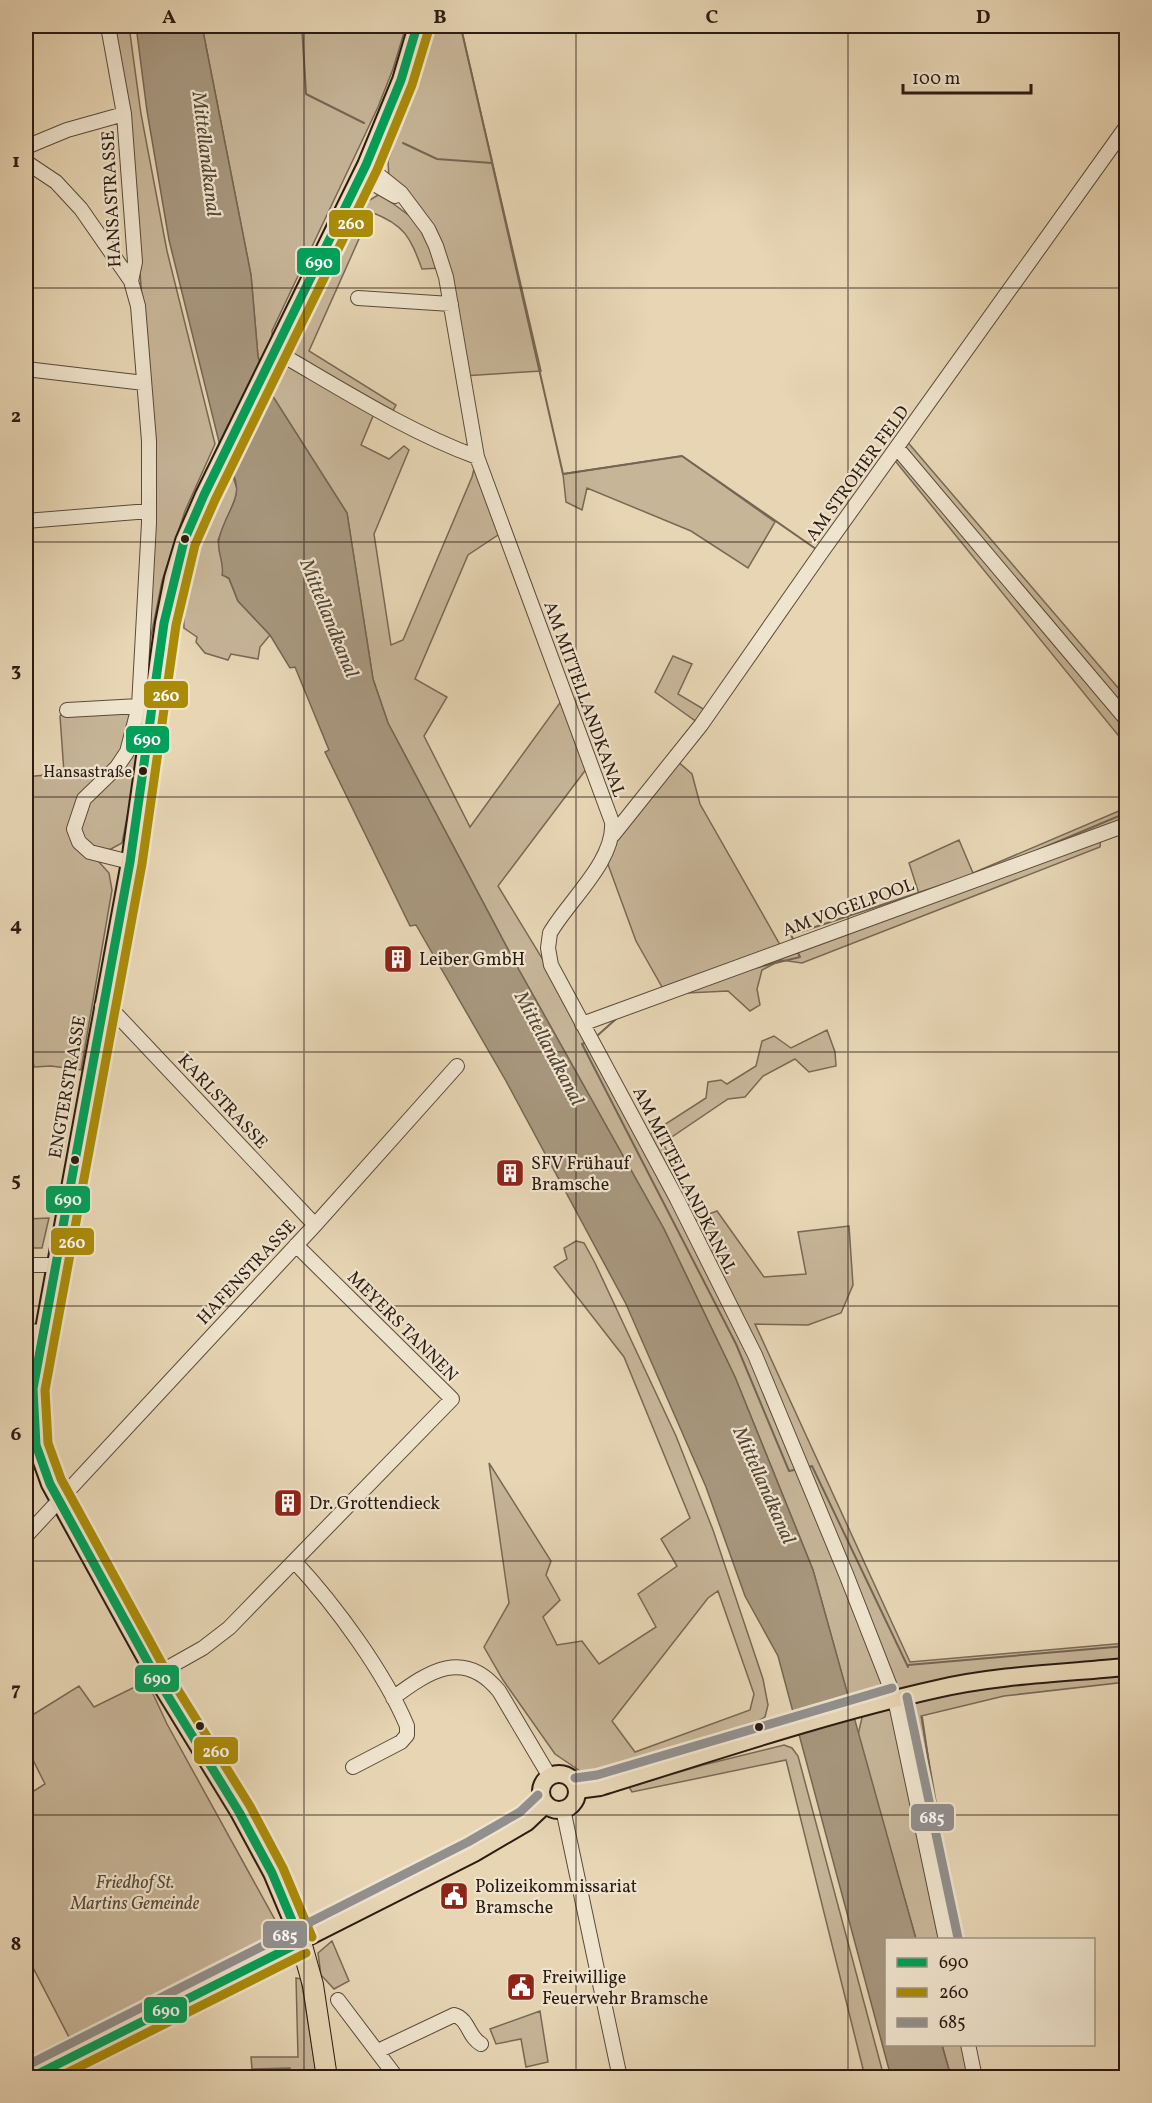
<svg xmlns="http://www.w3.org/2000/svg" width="1152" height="2103" font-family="Vollkorn,serif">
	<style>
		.green { fill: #c7b598; stroke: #796855; stroke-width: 1.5; fill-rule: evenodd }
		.water { fill: #a7967d; stroke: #756552; stroke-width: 1.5 }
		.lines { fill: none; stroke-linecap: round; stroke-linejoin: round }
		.stream { stroke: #756552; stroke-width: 2 }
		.minor-casing { stroke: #5a4a3a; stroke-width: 16 }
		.major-casing { stroke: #2b1b12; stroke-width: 20 }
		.highway-casing { stroke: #2b1b12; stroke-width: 22 }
		.minor { stroke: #efe4ce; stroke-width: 14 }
		.major { stroke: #e7d5b4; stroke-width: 16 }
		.highway { stroke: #e7d5b4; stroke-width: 20 }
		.bus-1-casing { stroke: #efe4ce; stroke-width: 14 }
		.bus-2-casing { stroke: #efe4ce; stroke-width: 14 }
		.bus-3-casing { stroke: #efe4ce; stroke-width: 14 }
		.bus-1 { stroke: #02a059; stroke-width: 9 }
		.bus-2 { stroke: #aa8b08; stroke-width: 9 }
		.bus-3 { stroke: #92908e; stroke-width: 9 }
		.grid { fill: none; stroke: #2b1b12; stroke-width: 1.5; stroke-opacity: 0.55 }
		.bus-dot { fill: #2b1b12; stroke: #efe4ce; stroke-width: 2 }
		.labels { text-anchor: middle; stroke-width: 4.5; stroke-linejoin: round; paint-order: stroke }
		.bus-label { font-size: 16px; fill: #2b1b12; stroke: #efe4ce; text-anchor: end }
		.street-label { font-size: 18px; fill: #2b1b12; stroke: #efe4ce }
		.poi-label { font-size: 18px; fill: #2b1b12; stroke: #efe4ce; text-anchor: start }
		.park-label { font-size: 18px; font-style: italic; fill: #5a493a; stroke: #efe4ce }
		.water-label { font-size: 20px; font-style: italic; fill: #564637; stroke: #efe4ce }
		.line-badge { stroke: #efe4ce; stroke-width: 2 }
		.badge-label { font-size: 16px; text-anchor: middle; font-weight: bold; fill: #fff }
		.neatline { fill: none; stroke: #2b1b12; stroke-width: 2 }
		.grid-label { font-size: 20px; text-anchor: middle; font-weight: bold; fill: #2b1b12 }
	</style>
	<rect width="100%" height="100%" fill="#e7d5b4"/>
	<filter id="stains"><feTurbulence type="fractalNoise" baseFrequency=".00333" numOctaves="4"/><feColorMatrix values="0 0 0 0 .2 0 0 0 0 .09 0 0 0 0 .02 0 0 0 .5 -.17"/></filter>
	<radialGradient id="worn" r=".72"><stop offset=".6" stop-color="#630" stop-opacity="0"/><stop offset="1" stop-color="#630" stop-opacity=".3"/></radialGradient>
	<path class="green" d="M112,26H129L141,114L167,251L215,444L185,511L162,581L151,636L136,773L122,843L111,849L90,852L109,873L112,890L81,1070L51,1066L34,1067L33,1061L26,1062V777L64,773L60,716L67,710L139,706L148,384L129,118Z
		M202,26H406L393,69L378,107L272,331L275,381L361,205L380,194L426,228L389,178L388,161L418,79L431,26H454L462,32L541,371L463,376L443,268L422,269C410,237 405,225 371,212L309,351L396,405L390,416L376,409L361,445L389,459L404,446L409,450L374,534L391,645L403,640L472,477L477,457L504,531L468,555L415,679L447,697L424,736L470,827L562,700L587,768L498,886L582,1024L644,1138L706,1098L708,1082L721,1080L727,1084L756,1066L762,1041L774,1036L791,1048L827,1030L835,1052L836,1066L809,1072L795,1059L763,1076L745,1097L728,1099L663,1143L701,1217L717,1211L764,1277L806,1274L798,1232L849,1226L853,1285L841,1313L808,1325L755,1324L910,1662L1126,1643V1682L1004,1696L921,1716L960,1939H916L858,1735L864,1709L847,1693L813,1570L735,1377L664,1229L519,970L388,723L373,679L347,513L270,392L258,356L251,275Z
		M905,439L1126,697V745L892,457Z
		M682,456L775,522L748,568L691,531L587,488L582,510L566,502L563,474Z
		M230,467L238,492L218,540L224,568L223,575L229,579L238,601L270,635L260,647L258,659L231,654L228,660L205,653L196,642L197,637L184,628C181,572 209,518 230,467Z
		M673,656L692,664L678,694L710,713L701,725L655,692Z
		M676,760L692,774L700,804L783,950L921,900L909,863L959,840L973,873L1126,808V825L1101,834L1100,847L802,963L781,960L762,970L757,989L760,1005L750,1011L728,991L666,994L636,941L606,859L610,833Z
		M49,1218L42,1248H26V1219Z
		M576,1241L584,1243L595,1263L676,1436L713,1530L763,1679L768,1705L765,1717L751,1726L589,1777L555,1754L503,1680L484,1647L509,1603L489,1463L551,1561L546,1575L560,1600L543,1617L557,1645L582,1641L599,1664L656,1627L638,1594L677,1566L661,1539L690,1518L624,1357L554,1267L567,1259L564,1248ZM718,1591L754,1694L750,1710L635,1752L612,1721L708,1598Z
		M147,1681L167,1724L285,1938L73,2045L26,1954V1796L45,1784L26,1746V1719L79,1686L94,1707Z
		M784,1745L792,1748L798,1756L884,2077H865L786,1760L632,1792L629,1787L703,1765Z
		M332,1941L349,1981L334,1989L321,1975L318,1953Z
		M296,1978L301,1979L317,2077H292L290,2068L252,2069L251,2057H298Z
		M540,2011L548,2062L526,2067L521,2039L496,2044L490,2029Z
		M942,2045H968L975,2077H951Z"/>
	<path class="water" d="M136,26H202L251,275L258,357L270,392L347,513L373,679L388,723L519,970L664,1229L735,1377L813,1570L916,1939L886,1940V2044L942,2045L951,2077H891L778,1656L745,1596L706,1487L626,1304L506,1081L416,925L410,926L325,752L329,750L295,667L290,668L270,635L238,601L229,578L222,575C225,563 216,551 219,539C227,505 252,494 223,458L169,240L147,111Z"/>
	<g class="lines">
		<path class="stream" d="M302,26L306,94L364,123
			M490,26L462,32L492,162
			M403,143L437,159L492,163L563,474L682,456L816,549
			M1038,850L1126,813
			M793,939L791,935L954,881
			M751,969L800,957L798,953
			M598,1035L616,1019
			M587,1042L582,1044L736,1344L789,1471L794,1470
			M809,1467L812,1466L908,1667
			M908,1665L1126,1646
			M922,1717L955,1940"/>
		<g class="minor-casing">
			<path id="minor" d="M108,26L124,114L135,262L131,281L138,306L149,441V523L139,706L127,752L117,767L84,799L74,829L79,842L90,852L130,862
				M26,147L67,130L124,114
				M26,162L56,182L81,209L131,281
				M366,165L401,193L428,229L436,246L446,277L477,457L612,822C615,861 569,900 550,933L548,948L551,965L677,1199L755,1355L846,1574L895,1699L946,1940
				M360,176L395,196
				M358,298L451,304
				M284,356C346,392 409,432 477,457
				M26,369L144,383
				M898,449L1126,719
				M26,521L149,511
				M67,710L139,706
				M613,835L701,725L821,553L1126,127
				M102,1006L116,1014L315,1225
				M582,1024L1126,825
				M26,1265H55
				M26,1331L43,1332
				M26,1536L315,1225L457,1066
				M296,1563C335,1605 385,1673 407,1726V1735L401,1742L353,1767
				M155,1675L203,1648L229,1628L452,1399L296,1245
				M393,1698C429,1671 464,1648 499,1691L550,1777
				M563,1809L620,2078
				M338,2000L397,2078
				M968,2044L975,2078
				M378,2051L454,2015C469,2019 468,2037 481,2044
				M60,2062L69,2072L82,2078"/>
		</g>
		<g class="major-casing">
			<path id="major" d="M541 1792a18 18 0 1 1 36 0a18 18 0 1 1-36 0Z
				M577,1790L600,1787C710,1753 825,1714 937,1689C998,1675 1064,1673 1126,1667
				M301,1942L272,1873L239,1812L155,1675L50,1484L36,1445L33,1389L130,862L164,623L173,578L184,541L204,495L366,165L401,80L417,26
				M29,2078L474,1853L527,1822L546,1804"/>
		</g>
		<g class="highway-casing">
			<path id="highway" d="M301,1942L313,1985L327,2078"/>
		</g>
		<use href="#minor" class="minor"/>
		<use href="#major" class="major"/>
		<use href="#highway" class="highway"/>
		<g class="bus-1-casing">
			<path id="bus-1" d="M301,1942L272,1873L239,1812L155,1675L50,1484L36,1445L33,1389L130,862L164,623L184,541L204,495L366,165L401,80L417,26
				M30,2078L301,1942"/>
		</g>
		<g class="bus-2-casing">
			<path id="bus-2" d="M312,1937L283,1868L250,1806L165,1669L61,1479L48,1443L45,1390L142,864L176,625L195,545L215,500L377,170L412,85L429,29
				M57,2078L306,1953"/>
		</g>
		<g class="bus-3-casing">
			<path id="bus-3" d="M907,1697L958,1938
				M575,1778L597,1775L892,1688
				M26,2066L468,1842L520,1812L538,1795"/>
		</g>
		<use href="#bus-1" class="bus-1"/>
		<use href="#bus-2" class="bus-2"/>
		<use href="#bus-3" class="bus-3"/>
	</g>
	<path class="grid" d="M304,26V2078M576,26V2078M848,26V2078M26,288H1126M26,542H1126M26,797H1126M26,1052H1126M26,1306H1126M26,1561H1126M26,1815H1126"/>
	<defs>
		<g id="building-square" transform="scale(1.5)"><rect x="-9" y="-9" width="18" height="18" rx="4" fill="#8f2418" stroke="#efe4ce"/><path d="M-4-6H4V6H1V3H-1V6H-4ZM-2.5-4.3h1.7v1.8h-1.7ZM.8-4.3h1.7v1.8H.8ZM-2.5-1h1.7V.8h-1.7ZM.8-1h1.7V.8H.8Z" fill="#fff"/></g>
		<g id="civic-square" transform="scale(1.5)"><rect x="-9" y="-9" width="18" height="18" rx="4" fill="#8f2418" stroke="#efe4ce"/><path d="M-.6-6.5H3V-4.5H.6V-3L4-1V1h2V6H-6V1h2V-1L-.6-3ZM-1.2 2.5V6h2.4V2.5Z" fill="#fff"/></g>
	</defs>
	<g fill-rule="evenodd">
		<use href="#building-square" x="398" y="959"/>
		<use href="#building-square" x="510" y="1173"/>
		<use href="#building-square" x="288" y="1503"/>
		<use href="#civic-square" x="454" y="1896"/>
		<use href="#civic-square" x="521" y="1987"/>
	</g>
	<g class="bus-dot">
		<circle cx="185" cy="539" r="5"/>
		<circle cx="143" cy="771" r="5"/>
		<circle cx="75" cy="1160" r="5"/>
		<circle cx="200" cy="1726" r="5"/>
		<circle cx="759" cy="1727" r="5"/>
	</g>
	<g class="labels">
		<g class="bus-label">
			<text x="132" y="777">Hansastraße</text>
		</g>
		<g class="street-label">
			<text transform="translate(111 199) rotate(-93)" y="6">HANSASTRASSE</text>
			<text transform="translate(857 473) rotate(-54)" y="6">AM STROHER FELD</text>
			<text transform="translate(585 699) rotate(70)" y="6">AM MITTELLANDKANAL</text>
			<text transform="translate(848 907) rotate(-20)" y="6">AM VOGELPOOL</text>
			<text transform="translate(67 1087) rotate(-80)" y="6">ENGTERSTRASSE</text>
			<text transform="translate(223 1101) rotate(47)" y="6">KARLSTRASSE</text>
			<text transform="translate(685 1180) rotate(63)" y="6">AM MITTELLANDKANAL</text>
			<text transform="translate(246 1272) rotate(-47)" y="6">HAFENSTRASSE</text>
			<text transform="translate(403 1326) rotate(45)" y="6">MEYERS TANNEN</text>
		</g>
		<g class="poi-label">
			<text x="419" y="965">Leiber GmbH</text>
			<text x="531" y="1169">SFV Frühauf<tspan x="531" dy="21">Bramsche</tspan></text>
			<text x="309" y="1509">Dr. Grottendieck</text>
			<text x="475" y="1892">Polizeikommissariat<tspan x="475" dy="21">Bramsche</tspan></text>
			<text x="542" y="1983">Freiwillige<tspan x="542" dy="21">Feuerwehr Bramsche</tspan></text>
		</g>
		<g class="park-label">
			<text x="135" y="1888">Friedhof St.<tspan x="135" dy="21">Martins Gemeinde</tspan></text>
		</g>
		<g class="water-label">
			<text transform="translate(207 154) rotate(83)" y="7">Mittellandkanal</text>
			<text transform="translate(330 618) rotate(68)" y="7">Mittellandkanal</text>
			<text transform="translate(550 1048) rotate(62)" y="7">Mittellandkanal</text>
			<text transform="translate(765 1485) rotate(66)" y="7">Mittellandkanal</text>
		</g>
	</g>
	<g class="line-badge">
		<rect x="328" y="209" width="46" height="29" rx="6" fill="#aa8b08"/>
		<rect x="296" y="247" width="45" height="29" rx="6" fill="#02a059"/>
		<rect x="143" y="680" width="46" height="29" rx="6" fill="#aa8b08"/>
		<rect x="125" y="725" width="45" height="29" rx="6" fill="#02a059"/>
		<rect x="45" y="1185" width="46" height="29" rx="6" fill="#02a059"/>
		<rect x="50" y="1227" width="45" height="29" rx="6" fill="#aa8b08"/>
		<rect x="134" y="1664" width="46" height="29" rx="6" fill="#02a059"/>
		<rect x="193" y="1736" width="46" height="29" rx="6" fill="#aa8b08"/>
		<rect x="910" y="1803" width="45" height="29" rx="6" fill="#92908e"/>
		<rect x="262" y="1920" width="46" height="29" rx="6" fill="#92908e"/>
		<rect x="143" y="1996" width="45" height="28" rx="6" fill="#02a059"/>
	</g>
	<g class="badge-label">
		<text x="351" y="229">260</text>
		<text x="319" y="268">690</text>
		<text x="166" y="701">260</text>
		<text x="147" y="745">690</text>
		<text x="68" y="1205">690</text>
		<text x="72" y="1248">260</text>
		<text x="157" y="1684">690</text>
		<text x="216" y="1757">260</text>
		<text x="932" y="1823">685</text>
		<text x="285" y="1941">685</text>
		<text x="166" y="2016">690</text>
	</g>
	<rect width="1152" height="2103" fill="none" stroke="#e7d5b4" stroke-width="66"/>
	<rect x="885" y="1938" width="210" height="108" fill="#efe4ce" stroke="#a19483" stroke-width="1.5"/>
	<rect x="897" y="1958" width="30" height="9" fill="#02a059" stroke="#a19483" stroke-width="1.5"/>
	<text x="939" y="1968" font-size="18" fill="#2b1b12">690</text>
	<rect x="897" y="1988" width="30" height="9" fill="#aa8b08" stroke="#a19483" stroke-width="1.5"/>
	<text x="939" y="1998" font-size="18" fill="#2b1b12">260</text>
	<rect x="897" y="2018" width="30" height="9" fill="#92908e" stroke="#a19483" stroke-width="1.5"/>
	<text x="939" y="2028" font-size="18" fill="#2b1b12">685</text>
	<path d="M903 84v9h128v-9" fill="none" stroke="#2b1b12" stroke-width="3"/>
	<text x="912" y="84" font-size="18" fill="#2b1b12" stroke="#efe4ce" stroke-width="4.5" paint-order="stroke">100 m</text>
	<rect x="33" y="33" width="1086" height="2037" class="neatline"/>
	<g class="grid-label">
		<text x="169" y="23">A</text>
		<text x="440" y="23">B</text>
		<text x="712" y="23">C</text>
		<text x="983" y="23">D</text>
		<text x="16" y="167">1</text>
		<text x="16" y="422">2</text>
		<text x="16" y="676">3</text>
		<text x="16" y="931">4</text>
		<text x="16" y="1186">5</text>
		<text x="16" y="1440">6</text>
		<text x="16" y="1695">7</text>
		<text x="16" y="1950">8</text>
	</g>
	<rect width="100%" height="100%" filter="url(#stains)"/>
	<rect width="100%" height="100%" fill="url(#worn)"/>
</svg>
